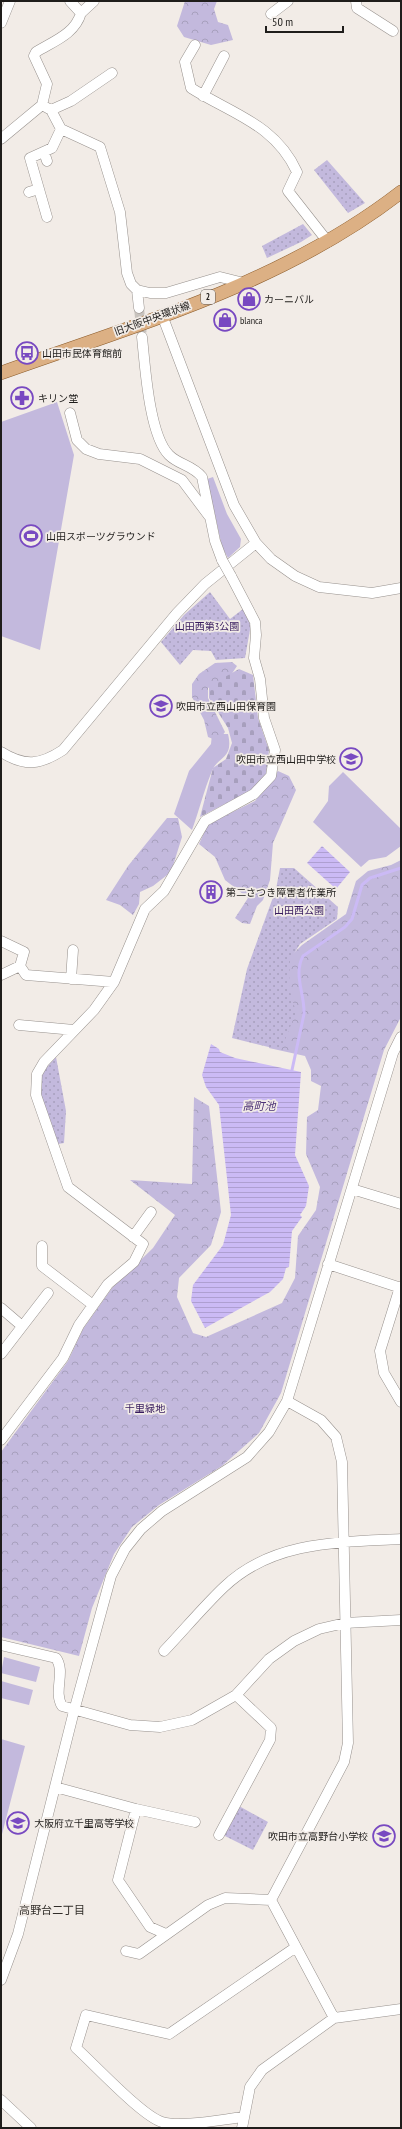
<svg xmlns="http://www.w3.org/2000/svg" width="402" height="2129" font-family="'PT Sans Narrow','Noto Sans JP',sans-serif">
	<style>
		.grass { fill: #c3b9dd }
		.forest { fill: url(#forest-crowns) }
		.cemetery { fill: url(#cemetery-stones) }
		.park { fill: url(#park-dots) }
		.water { fill: url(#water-rules) }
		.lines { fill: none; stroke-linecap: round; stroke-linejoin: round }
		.stream { stroke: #cbbaf5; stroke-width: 3 }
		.minor-tunnel { stroke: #c8c3be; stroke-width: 10; stroke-dasharray: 10 5; stroke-linecap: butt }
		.minor-casing { stroke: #97918d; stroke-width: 11 }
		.major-casing { stroke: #8b5b2a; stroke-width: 14 }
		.minor { stroke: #fff; stroke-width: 10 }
		.major { stroke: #dcb084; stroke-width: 13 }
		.minor-bridge-casing { stroke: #97918d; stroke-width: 11; stroke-linecap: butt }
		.minor-bridge { stroke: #fff; stroke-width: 10 }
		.labels { text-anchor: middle; stroke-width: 3.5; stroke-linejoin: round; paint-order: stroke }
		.shield { fill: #f2ece7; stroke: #5e5b58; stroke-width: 1 }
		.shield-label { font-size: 9px; font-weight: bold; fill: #1f1d1b }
		.poi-label { font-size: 10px; fill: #1f1d1b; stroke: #f2ece7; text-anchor: start }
		.street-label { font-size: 10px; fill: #1f1d1b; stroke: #f2ece7 }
		.park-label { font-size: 10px; fill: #361a5d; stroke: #f2ece7 }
		.water-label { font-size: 11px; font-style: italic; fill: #4b3176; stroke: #f2ece7 }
		.neighbourhood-label { font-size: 11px; fill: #312d29; stroke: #f2ece7 }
	</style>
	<defs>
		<pattern id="forest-crowns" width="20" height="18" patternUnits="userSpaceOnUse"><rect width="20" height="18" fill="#c3b9dd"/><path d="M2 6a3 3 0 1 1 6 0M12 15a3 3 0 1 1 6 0" fill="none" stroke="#a79fbd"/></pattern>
		<pattern id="cemetery-stones" width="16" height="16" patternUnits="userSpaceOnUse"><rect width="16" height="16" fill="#c3b9dd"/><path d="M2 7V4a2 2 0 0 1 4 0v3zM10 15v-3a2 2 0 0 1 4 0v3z" fill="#a79fbd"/></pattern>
		<pattern id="park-dots" width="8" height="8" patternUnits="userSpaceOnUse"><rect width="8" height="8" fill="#c3b9dd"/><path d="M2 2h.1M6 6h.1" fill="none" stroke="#a79fbd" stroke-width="1.8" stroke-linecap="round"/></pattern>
		<pattern id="water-rules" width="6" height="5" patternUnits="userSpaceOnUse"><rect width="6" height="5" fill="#cbbaf5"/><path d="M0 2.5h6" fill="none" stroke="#ae9fd1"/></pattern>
	</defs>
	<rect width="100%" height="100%" fill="#f2ece7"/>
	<path class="grass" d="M57,402L74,455L40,650L1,636V422Z
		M213,477L227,514L241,539L240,547L228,558L222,547L207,479Z
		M212,734H228C234,759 218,756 212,771C204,790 199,811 192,830L174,814L189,771L211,744Z
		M343,772L401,829V846L386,857L369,860L361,867L313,822L328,801L329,786Z
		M4,1657L40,1667L36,1682L1,1673Z
		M1,1681L33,1690L29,1705L1,1698Z
		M1,1739L25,1746L1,1838Z"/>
	<path class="forest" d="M185,1H217L214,9L218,22L228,25L233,40L211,45L184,37L177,26Z
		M232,662L237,666L231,675L208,688V698L225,732L218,741L208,737L204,720L192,697V684L199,674L215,663Z
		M278,771L289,776L296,790L273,843L270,880L263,900L257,906L250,924L242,923L235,918L248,898L225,880L215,857L199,844L208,824L255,801Z
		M167,818H178L182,837L171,872L153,886L140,892L139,904L133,915L120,905L106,900L128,866Z
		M401,860V1017L384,1050L281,1393L259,1433L222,1466L159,1505L132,1527L114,1554L92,1608L79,1656L1,1637V1452L68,1361L83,1329L112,1288L153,1248L175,1215L130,1180L192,1184L194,1097L209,1106L221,1212L211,1245L179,1278L177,1297L193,1333L206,1337L282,1303L295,1278L298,1236L316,1210L320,1187L306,1154L307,1117L318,1110L321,1086L311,1081V1070L305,1056L269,1048L266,980L302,945L346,914L356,881L368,871L391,865Z"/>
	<path class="cemetery" d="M239,669L253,675L258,718L269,750L266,774L250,791L200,817L213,768L226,759L232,743L228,728L209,698V686Z"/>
	<path class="park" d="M327,160L365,203L348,213L314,170Z
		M303,224L312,235L301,242L267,258L262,246Z
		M210,592L230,619L243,609L251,624L245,658L216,660L211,651L193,650L180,665L161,642L184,615Z
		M280,868H294L338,907L337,919L300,944L290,960L289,988L296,1012L281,1050L232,1038L247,969L276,889Z
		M56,1057L66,1111L64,1143L58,1144C52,1127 38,1099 40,1081C42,1071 50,1064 56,1057Z
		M239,1806L268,1822L253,1850L223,1835Z"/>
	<path class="water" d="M322,846L350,872L336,889L307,863Z
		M211,1044L219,1049L220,1052L235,1058L301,1072L295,1155L309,1186L306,1206L300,1215L302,1217L292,1231L289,1267L286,1268L283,1279L270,1292L205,1328L191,1301L193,1285L223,1245L231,1215L219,1105L206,1087L202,1075Z"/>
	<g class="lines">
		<path class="stream" d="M292,1070L304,1014C305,994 293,975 303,956L345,927L352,919L362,885L370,878L401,868"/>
		<path class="minor-tunnel" d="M139,308L142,337"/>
		<g class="minor-casing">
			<path id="minor" d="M356,1L357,8L393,31
				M81,13L94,1
				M271,14L288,1
				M1,23L10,1
				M195,45L185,62L191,88C232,114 275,124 297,172L288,191L328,242
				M203,96L224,56
				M42,105L51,110L61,129L52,148L30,158L47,217
				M51,110L71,101L112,73
				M61,129L100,147L120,212L127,273L131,284L137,290L150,293H166L220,277L244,283
				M1,139L42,105L47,84L34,56L36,52C54,41 75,34 81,13L70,1
				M44,152L47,161
				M29,192L39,189
				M137,290L139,308
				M162,315L234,505L256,543L271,559L295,576L319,587L372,593L401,588
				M142,337C145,365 149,435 169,455C179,465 192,465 202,477L215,541L222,560
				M70,413L77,440L86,449L99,454L140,459L182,480L209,516
				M1,752C25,767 40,765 63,750L177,613L205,584L256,543
				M1,941L24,952L20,966L1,975
				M20,966L26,975L114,982
				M71,979L73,950
				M19,1025L74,1030
				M352,1189L401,1204
				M133,1237L151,1212
				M42,1246V1266L93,1305
				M328,1264L401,1288
				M400,1287L380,1351L384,1373L401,1402
				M1,1308L22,1326
				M1,1354L48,1293
				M1,1440L63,1358L79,1325L108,1284L134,1262L143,1244L68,1187L36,1095L37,1074L44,1062L94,1010L114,982L145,909L164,891L205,821L254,794L271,776L275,750L264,718L260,679L254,658L256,635L255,622L231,576
				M1,1645L56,1658C66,1672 53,1691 62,1706L130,1725L160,1727L192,1720L236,1695L269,1659L294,1641L319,1629L345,1623L401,1620
				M164,1651C184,1630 203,1607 224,1587C272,1541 339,1542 401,1539
				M55,1787L136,1809L195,1822
				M136,1809L118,1880L150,1927L166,1934
				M219,1835L270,1740L271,1728L236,1695
				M271,1900L344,1762L348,1743L342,1462L336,1437L321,1420L287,1401
				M271,1900L334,2018
				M126,1951L139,1954L208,1905L225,1898L271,1900
				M1,1980L18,1934L74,1711L111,1576L125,1549L141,1529L162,1511L247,1457L269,1432L287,1401L393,1053L401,1037
				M1,2100L31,2128
				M244,2117C224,2119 180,2128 162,2122C142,2116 94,2064 76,2048L86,2015L169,2034L296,1947
				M242,2128L250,2087L262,2070L334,2018L401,2009"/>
		</g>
		<g class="major-casing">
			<path id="major" d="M1,373C138,324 284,283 401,192"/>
		</g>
		<use href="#minor" class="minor"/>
		<use href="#major" class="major"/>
		<g class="minor-bridge-casing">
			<path id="minor-bridge" d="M222,560L231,576"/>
		</g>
		<use href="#minor-bridge" class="minor-bridge"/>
	</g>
	<defs>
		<g id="shop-ring" transform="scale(1.15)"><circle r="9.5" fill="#f2ece7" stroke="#7849c1" stroke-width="1.5"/><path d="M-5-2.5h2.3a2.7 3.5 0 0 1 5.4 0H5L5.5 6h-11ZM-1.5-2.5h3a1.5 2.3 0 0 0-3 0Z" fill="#7849c1"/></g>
		<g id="bus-ring" transform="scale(1.15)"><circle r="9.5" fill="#f2ece7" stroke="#7849c1" stroke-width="1.5"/><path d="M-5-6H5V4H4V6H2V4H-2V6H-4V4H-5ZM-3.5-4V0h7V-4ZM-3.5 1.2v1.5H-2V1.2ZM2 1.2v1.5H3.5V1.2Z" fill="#7849c1"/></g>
		<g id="pharmacy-ring" transform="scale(1.15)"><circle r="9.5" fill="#f2ece7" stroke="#7849c1" stroke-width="1.5"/><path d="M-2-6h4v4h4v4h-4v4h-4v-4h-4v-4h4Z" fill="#7849c1"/></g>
		<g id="stadium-ring" transform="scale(1.15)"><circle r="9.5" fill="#f2ece7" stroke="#7849c1" stroke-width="1.5"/><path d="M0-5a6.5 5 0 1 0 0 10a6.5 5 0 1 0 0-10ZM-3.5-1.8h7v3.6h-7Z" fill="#7849c1"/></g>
		<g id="school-ring" transform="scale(1.15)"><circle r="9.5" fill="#f2ece7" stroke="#7849c1" stroke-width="1.5"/><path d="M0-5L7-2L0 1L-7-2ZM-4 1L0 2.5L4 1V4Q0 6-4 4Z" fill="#7849c1"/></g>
		<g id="building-ring" transform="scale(1.15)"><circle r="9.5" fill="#f2ece7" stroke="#7849c1" stroke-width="1.5"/><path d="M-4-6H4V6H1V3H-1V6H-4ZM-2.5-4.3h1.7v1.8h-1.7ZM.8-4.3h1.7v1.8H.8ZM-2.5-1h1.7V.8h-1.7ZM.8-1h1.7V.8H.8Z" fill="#7849c1"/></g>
	</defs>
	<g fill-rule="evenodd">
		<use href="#shop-ring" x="249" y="299"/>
		<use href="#shop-ring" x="225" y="320"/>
		<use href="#bus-ring" x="27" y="353"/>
		<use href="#pharmacy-ring" x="22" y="398"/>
		<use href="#stadium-ring" x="31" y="536"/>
		<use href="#school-ring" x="161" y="706"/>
		<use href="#school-ring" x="351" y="759"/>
		<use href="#building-ring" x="211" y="892"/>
		<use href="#school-ring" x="18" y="1823"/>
		<use href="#school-ring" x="384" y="1836"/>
	</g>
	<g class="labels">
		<rect class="shield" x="201" y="290" width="14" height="14" rx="3"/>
		<g class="shield-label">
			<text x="208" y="300">2</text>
		</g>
		<g class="poi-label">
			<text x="264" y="303">カーニバル</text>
			<text x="240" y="324">blanca</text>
			<text x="42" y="357">山田市民体育館前</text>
			<text x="38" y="402">キリン堂</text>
			<text x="46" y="540">山田スポーツグラウンド</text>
			<text x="176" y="710">吹田市立西山田保育園</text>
			<text x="336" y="763" text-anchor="end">吹田市立西山田中学校</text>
			<text x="226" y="896">第二さつき障害者作業所</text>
			<text x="34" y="1827">大阪府立千里高等学校</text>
			<text x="368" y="1840" text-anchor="end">吹田市立高野台小学校</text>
		</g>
		<g class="street-label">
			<text transform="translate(152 318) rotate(-20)" y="4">旧大阪中央環状線</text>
		</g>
		<g class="park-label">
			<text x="207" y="630">山田西第3公園</text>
			<text x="299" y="914">山田西公園</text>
			<text x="145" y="1412">千里緑地</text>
		</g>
		<g class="water-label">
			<text x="259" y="1110">高町池</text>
		</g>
		<g class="neighbourhood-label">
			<text x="52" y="1914">高野台二丁目</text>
		</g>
	</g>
	<rect width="402" height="2129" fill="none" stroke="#1f1d1b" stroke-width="4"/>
	<path d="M266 26v6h77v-6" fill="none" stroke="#1f1d1b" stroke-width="2"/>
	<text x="272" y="26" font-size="12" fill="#1f1d1b" stroke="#f2ece7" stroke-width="3" paint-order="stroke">50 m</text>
</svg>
